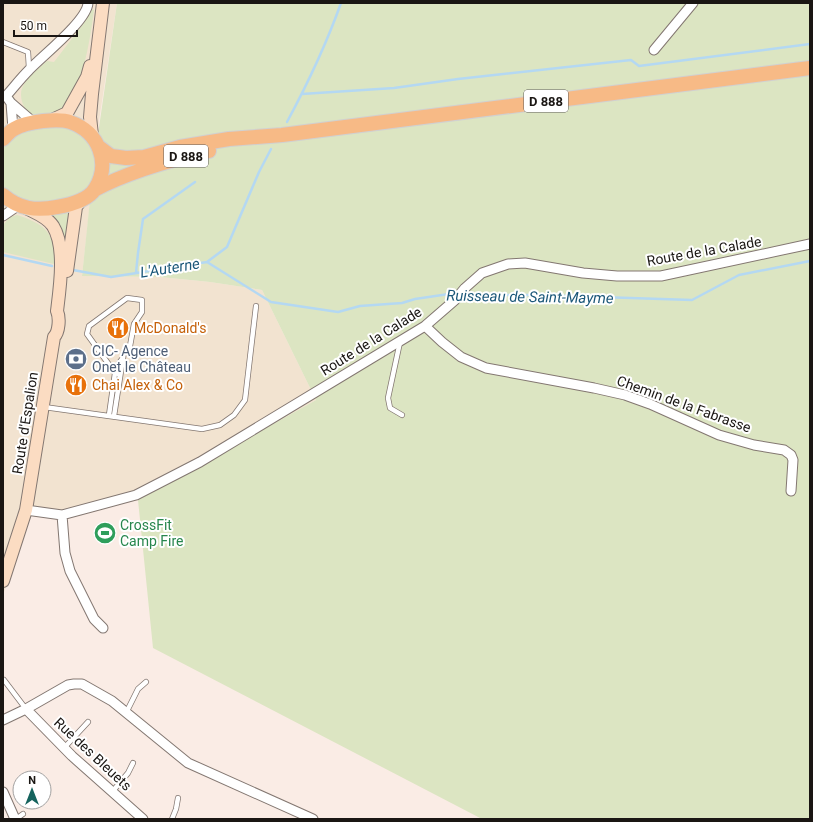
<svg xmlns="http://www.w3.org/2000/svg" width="813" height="822" font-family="Roboto,sans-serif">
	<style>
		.commercial { fill: #f2e3d0 }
		.green { fill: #dce5c2 }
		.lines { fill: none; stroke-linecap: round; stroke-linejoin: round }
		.stream { stroke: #b4d8f2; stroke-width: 2.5 }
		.lane-casing { stroke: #837771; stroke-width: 6 }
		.street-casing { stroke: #837771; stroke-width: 11 }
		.secondary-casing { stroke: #837771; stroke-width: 14 }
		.primary-casing { stroke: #d1d0d0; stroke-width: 16 }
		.lane { stroke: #fff; stroke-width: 4.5 }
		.street { stroke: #fff; stroke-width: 9 }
		.secondary { stroke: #fbdcc2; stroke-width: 12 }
		.primary { stroke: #f7ba86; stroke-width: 14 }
		.labels { text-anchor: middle; stroke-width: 4; stroke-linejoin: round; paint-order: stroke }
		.shield { fill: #fff; stroke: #5f5c5a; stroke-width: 1 }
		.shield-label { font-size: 13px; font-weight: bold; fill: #1a1613 }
		.street-label { font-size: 14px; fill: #1a1613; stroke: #fff }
		.food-label { font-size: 14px; fill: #c56008; stroke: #fff; text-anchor: start }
		.service-label { font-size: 14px; fill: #4e5e75; stroke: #fff; text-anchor: start }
		.leisure-label { font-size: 14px; fill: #27864d; stroke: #fff; text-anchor: start }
		.water-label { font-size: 15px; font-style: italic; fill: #1b5779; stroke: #fff }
	</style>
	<rect width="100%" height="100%" fill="#faece5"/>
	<path class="commercial" d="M3,3H117L99,121L82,276L160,277L210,282L262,290L316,400L138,500L75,515L17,514L7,585L3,594Z"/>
	<path class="green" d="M117,3H810V819H482L153,648L138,500L316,400L262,290L210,282L160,277L82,276L92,181L83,191L75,197L34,204L12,197L4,187L3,149L8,142L16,135L25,130L60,126L75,131L84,137L95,155Z
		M92,9L94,10C90,40 85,74 69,101C67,103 66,107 64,109C58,114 38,118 32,114C23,110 19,97 22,88C27,77 38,69 47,61L54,62L83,24Z
		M70,212L65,242H64L51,215Z
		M17,215C45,224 56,233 54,264L3,252V225L10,217Z"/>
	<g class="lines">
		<path class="stream" d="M302,94L394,88L458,79L631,60L639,66L810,44
			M287,122C308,83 326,45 341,3
			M3,255L52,266
			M207,262L271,302L338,312L360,306L402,303L415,299L449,294L457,295
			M73,270L111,277L207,262L227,247L259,172L271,149
			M136,273L138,253L143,219L195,182
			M462,295H538L692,300L739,275L810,261"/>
		<g class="lane-casing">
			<path id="lane" d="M3,42L28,52L29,68
				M400,342L388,398L390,408L402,415
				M119,375L116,367L122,359
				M44,407L202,429L220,425L234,415L245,400L256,306
				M109,415L115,373L87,334L89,326L127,298L142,300V312L134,324L130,346L124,352L114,416
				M4,680L26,709
				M126,713L138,689L146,682
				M64,748L88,722
				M112,792L128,773L133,763
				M16,819L23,814
				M172,819L176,809L178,798"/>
		</g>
		<g class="street-casing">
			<path id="street" d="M654,50L693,3
				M11,103L6,96C14,87 21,78 29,70C42,56 87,21 88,3
				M13,129L11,103L33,122
				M3,216L19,205
				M425,326L442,342L461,357L486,368L594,388L625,395L650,404L719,435L754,445L784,450L791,455L793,460L791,491
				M26,510L62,515L136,495L200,462L425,326L455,300L465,288L482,273L508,264L525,263L583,273L617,276H661L810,244
				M62,515L65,553L70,571L94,619L103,628
				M26,709L68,685L74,684H82L112,701L188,763L313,819
				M3,720L26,709L72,756L143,819
				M3,792L15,819"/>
		</g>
		<g class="secondary-casing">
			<path id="secondary" d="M52,120L67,113L87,77L90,66
				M92,135L90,117L92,94L103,3
				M67,271L76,207L80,201
				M3,581L26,510L54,337C59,332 60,318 57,311C60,287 66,247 53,226C47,217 36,213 28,209"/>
		</g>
		<g class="primary-casing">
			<path id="primary" d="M3,139C6,136 10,131 14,129C22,124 34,122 43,121C52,120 62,119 70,122C99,132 111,163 95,189C88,200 69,205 57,207C36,211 19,209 3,195
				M99,147L111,156L126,158L144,157L180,147L229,139L282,135L810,68
				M94,190C130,171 170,160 209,151"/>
		</g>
		<use href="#lane" class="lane"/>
		<use href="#street" class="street"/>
		<use href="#secondary" class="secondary"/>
		<use href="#primary" class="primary"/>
	</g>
	<defs>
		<g id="restaurant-disc" transform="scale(1.15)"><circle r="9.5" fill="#e8710a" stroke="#fff"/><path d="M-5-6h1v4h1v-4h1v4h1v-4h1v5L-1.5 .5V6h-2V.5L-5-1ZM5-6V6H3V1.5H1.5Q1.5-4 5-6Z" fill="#fff"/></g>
		<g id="bank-disc" transform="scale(1.15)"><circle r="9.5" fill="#5c6f8a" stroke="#fff"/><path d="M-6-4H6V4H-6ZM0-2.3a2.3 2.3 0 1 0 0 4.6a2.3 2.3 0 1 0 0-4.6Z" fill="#fff"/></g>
		<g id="stadium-disc" transform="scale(1.15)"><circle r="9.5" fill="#2e9e5b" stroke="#fff"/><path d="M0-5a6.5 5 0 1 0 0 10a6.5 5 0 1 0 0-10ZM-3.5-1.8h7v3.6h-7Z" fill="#fff"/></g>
	</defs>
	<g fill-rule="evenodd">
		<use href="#restaurant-disc" x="118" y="328"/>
		<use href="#bank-disc" x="76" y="359"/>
		<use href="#restaurant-disc" x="76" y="385"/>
		<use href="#stadium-disc" x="105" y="533"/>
	</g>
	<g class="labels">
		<g class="shield">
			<rect x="524" y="90" width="44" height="22" rx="3"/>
			<rect x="164" y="145" width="44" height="22" rx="3"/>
		</g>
		<g class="shield-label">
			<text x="546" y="106">D 888</text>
			<text x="186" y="161">D 888</text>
		</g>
		<g class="street-label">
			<text transform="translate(704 251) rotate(-10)" y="5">Route de la Calade</text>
			<text transform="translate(371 341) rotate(-32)" y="5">Route de la Calade</text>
			<text transform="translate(684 404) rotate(20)" y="5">Chemin de la Fabrasse</text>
			<text transform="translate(25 423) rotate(-81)" y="5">Route d'Espalion</text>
			<text transform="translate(93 754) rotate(43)" y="5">Rue des Bleuets</text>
		</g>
		<g class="food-label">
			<text x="134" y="333">McDonald's</text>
			<text x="92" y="390">Chai Alex &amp; Co</text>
		</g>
		<g class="service-label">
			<text x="92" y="356">CIC- Agence<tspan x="92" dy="16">Onet le Château</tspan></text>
		</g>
		<g class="leisure-label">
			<text x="120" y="530">CrossFit<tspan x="120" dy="16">Camp Fire</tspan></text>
		</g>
		<g class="water-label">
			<text transform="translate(170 268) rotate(-9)" y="5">L'Auterne</text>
			<text transform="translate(530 297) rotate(1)" y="5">Ruisseau de Saint-Mayme</text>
		</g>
	</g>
	<rect width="813" height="822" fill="none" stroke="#1a1613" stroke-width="8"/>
	<g transform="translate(32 790)"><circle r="19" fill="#ffffff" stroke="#a3a2a1"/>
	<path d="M0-3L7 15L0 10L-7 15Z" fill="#15635d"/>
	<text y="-6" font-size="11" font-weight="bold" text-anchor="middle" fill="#1a1613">N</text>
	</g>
	<path d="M14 30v6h63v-6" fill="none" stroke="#1a1613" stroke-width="2"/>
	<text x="20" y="30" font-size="12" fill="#1a1613" stroke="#ffffff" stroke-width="3" paint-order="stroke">50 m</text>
</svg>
